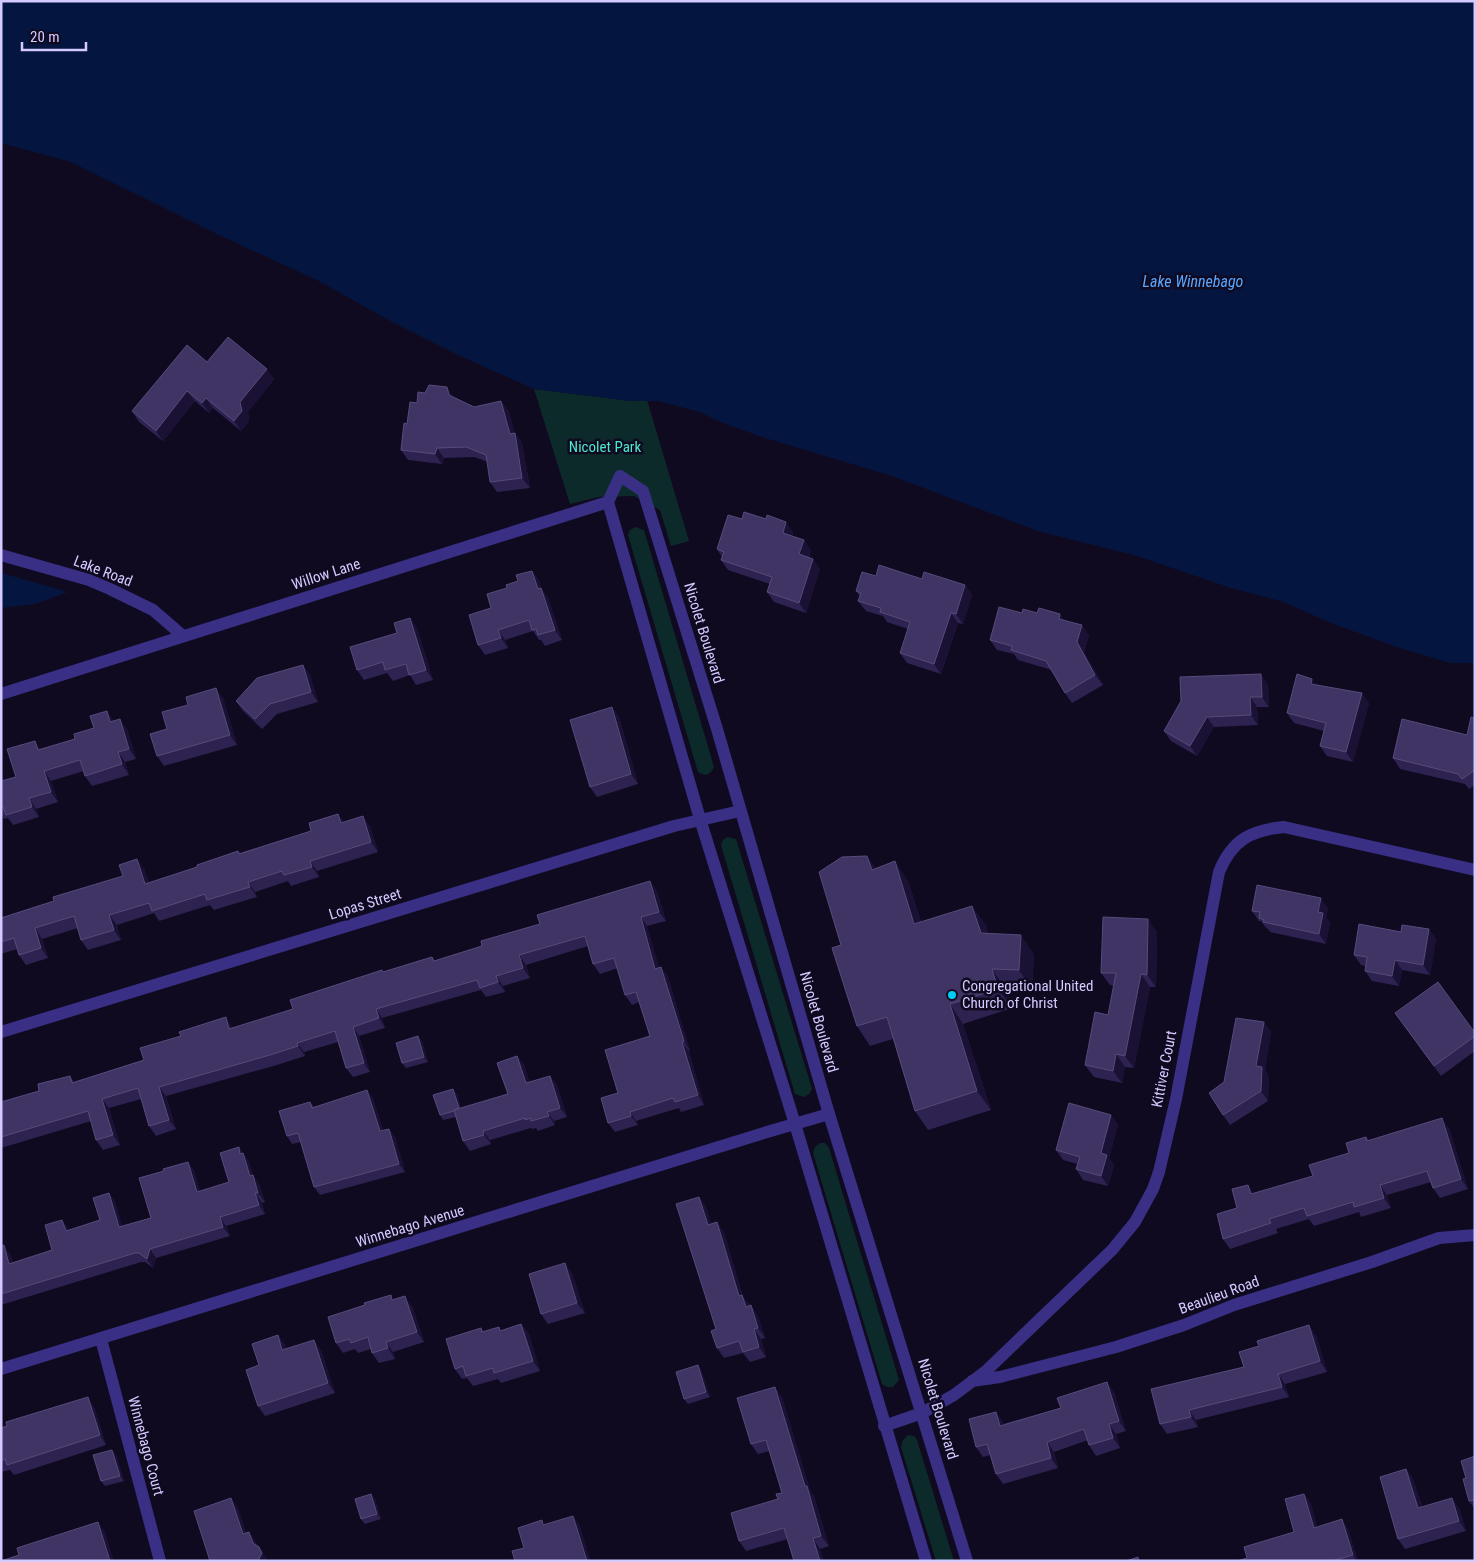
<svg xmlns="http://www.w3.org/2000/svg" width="1476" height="1562" font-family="'Roboto Condensed',sans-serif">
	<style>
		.green { fill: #0d2a2b }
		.water { fill: #041640 }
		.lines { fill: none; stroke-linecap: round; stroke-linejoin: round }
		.minor { stroke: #393085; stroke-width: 12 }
		.tertiary { stroke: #393085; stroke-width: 12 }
		.wall { fill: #2e2250 }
		.shaded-wall { fill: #1a1135 }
		.building { fill: #3f3463; stroke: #574b7b }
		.poi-dot { fill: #00cdf5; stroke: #100a21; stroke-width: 2 }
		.labels { text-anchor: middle; stroke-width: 5; stroke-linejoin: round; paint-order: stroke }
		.park-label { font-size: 15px; fill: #4aebcd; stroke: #100a21 }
		.street-label { font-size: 15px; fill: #d4caff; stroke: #100a21 }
		.poi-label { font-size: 15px; fill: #d4caff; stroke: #100a21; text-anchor: start }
		.water-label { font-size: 16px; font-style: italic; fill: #58a7ff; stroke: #100a21 }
	</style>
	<rect width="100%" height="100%" fill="#100a21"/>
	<path class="green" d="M534,389L631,401L647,400L689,541L671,546L660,510L634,496L598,497L570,504Z
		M635,527L644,530L714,767C710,775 706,777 698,772L628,535L630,530Z
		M727,837L736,839L812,1089L809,1094L804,1097L795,1094L721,845L723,840Z
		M820,1143H825L829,1148L899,1380L893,1387H887L882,1384L813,1153L815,1147Z
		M908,1435L914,1436L917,1440L954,1561H936L901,1447L903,1440Z"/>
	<path class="water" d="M1,1H1475V663H1450L1397,647L1331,623L1284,602L1231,588L1134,555L1038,531L892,476L759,436L718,421L700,412L658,401H631L534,389L458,355L392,322L319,281L219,235L71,162L1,143Z
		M1,573L68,592L35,604L1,608Z"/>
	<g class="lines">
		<path class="minor" d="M1,555L89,580L110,589L153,610L183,636
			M1,1032L674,826L740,811
			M101,1339L160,1561
			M1,1369L767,1132L829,1114
			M972,1381L1000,1377L1116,1347L1184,1325L1234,1305L1372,1262L1439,1238L1475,1235
			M884,1426L922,1413L954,1395L986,1371L1112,1250L1135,1222L1153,1189L1159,1172L1176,1099L1219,872C1232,840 1251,830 1284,827L1475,870"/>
		<path class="tertiary" d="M608,502L700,819L795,1124L926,1561
			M1,694L608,502L620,476L643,491L717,729L829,1114L967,1561"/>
	</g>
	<path class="wall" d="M207,362L274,379L248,412L249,421L241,431L213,408L209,413L195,401L163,441L139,422L132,411Z
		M454,398L474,407L509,411L514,433H515L522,443L530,488L497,492L490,482L488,462L474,457L444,458L442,464L408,460L401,450L417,403Z
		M742,519L793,532L792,536L804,540L811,550L809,558L813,559L820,569L806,613L774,602L767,592L770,584L728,570L721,560L722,557L717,549Z
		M532,571L539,581L541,588L548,598L562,640L545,646L541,640H539L533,631L505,640L508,648L485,655L478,645L491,608L507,588L518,581Z
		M876,576L922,579L965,585L972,595L963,624L958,623L941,674L907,663L900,653L908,629L887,622L883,616L866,611L858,601L860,597L856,591Z
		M1022,613L1064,620L1089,635L1084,652L1103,685L1072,703L1065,693L1052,670L1018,660L1014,654L997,650L990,640Z
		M410,618L417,628L433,680L416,685L410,675L393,681L387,673L364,680L357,670L397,633Z
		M303,665L310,675L318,702L277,714L262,729L243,711L236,701Z
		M1268,684L1269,707H1257L1258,725L1214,727L1197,756L1171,741L1164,731Z
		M1316,685L1369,703L1353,762L1327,756L1320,746L1324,731L1294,723L1287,713Z
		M223,698L237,745L164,766L157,756L167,729Z
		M612,707L619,717L638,784L597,797L590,787Z
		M1475,718V785L1469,789L1465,784L1400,769L1393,758L1467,735Z
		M114,721L127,729L136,759L125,762L129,775L92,786L85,776L84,771L51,781L58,802L36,809L39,817L13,825L8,818L4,819L1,815V781L16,777L41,749L75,739L94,728Z
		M338,814L344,822L370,826L378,852L317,871L319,877L291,886L288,881L255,892L257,897L214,910L210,905L159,921L154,913L117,925L121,940L88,950L81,940L78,928L42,939L48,958L26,965L19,955L17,949L1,954V918L54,901L144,869L149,883L197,867L238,851L240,853L311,831Z
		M876,869L908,881L921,922L986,925L988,933L1034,954L1032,989L1005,988L1012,1008L963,1024L991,1110L928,1130L915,1111L893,1039L870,1046L857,1026L841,945Z
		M657,891L666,921L647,926L659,968L661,967L668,977L690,1051H689L704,1105L681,1112L679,1108L636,1121L638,1125L615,1132L608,1123L618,1093L650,1036L639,1002L632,1005L625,995L618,968L600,974L593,964L588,946L526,965L530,978L503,986L505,992L486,997L481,990L382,1018L385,1028L359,1036L370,1072L353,1077L346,1068L338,1042L304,1052L305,1056L277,1065L166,1096L176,1129L156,1136L149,1126L141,1099L109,1108L120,1145L103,1150L96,1140L91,1121L1,1148V1102L39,1091L70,1076L74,1082L144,1060L232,1027L233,1028L293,1009L383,972L432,957L435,961Z
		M1328,908L1326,917L1330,923L1326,944L1270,932L1268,929L1266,928L1261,921H1259L1252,911Z
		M1429,929L1436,939L1430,975L1402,970L1399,986L1372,981L1365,971L1366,966L1361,965L1354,955L1401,932Z
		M1157,932L1156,987H1150L1134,1068L1125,1067L1122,1083L1094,1077L1085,1065L1108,1015L1114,986L1110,985L1101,973Z
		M1395,1013L1475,1033V1051L1441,1076Z
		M1264,1022L1271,1032L1265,1070L1269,1077L1268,1101L1230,1125L1223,1115Z
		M422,1041L428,1062L406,1068L402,1063Z
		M517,1056L524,1065L529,1082L550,1076L557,1085L567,1117L554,1121L555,1125L538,1131L536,1128L532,1129L531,1128L490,1140L491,1144L470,1151L463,1141L456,1117L443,1120L440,1115L457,1094L461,1108L508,1094Z
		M373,1098L383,1130L395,1137L405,1172L320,1195L314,1187L301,1142L292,1144L287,1136L310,1102L314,1107Z
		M1111,1115L1118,1125L1109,1158L1114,1165L1108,1186L1083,1180L1076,1169L1078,1164L1063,1160L1056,1150Z
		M1449,1128L1468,1189L1440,1198L1433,1188L1431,1182L1387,1195L1391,1208L1361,1217L1359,1212L1314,1226L1309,1219L1276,1229L1278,1233L1230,1249L1223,1239L1237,1208L1254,1193L1313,1176L1349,1153L1366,1137L1368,1140Z
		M239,1147L249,1162L253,1175L259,1184L265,1202L262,1203L265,1214L226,1226L230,1236L156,1258L153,1268L145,1262H141L1,1305V1246L10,1254L13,1263L52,1250L69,1230L100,1220L109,1193L115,1202L122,1226L151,1218L164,1171L188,1162L194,1171L200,1191L229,1182Z
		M699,1197L706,1207L711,1224L724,1232L743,1297L750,1306L758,1316L765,1338L761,1339L766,1357L750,1362L743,1353L724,1358L717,1348L716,1329Z
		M572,1273L585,1313L548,1324L541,1314Z
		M394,1300L412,1306L424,1342L393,1352L395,1359L379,1363L372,1353L371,1349L358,1353L355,1349L343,1353L336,1343Z
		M521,1324L529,1334L540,1371L501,1383L498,1379L473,1386L467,1378L462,1379L455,1369L481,1328L484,1332L499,1327L501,1331Z
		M278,1335L285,1345L286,1348L321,1350L335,1393L265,1416L258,1406L259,1365Z
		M1316,1335L1327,1372L1285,1384L1289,1397L1196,1420L1198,1427L1167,1434L1160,1424L1244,1367Z
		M698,1365L701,1370L710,1397L688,1404L684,1399Z
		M1114,1392L1126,1431L1116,1434L1120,1448L1096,1456L1089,1445L1088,1440L1054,1452L1058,1468L1003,1484L996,1474L990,1455L983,1457L976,1447L1003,1422V1424L1061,1408Z
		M782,1397L810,1490L814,1496L829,1546L820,1549L788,1539L746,1551L739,1541L778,1499L782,1493L770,1451L758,1454L751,1444Z
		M94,1407L106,1445L14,1475L10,1470L1,1472V1428Z
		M112,1450L116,1455L124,1481L105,1486L101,1481Z
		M1475,1456V1509L1469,1501L1466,1478Z
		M1406,1469L1413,1479L1422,1507L1459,1508L1466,1531L1405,1549L1398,1539Z
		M371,1494L375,1499L381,1519L365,1524L361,1519Z
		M1304,1494L1311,1504L1317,1527L1348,1529L1358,1561H1237L1247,1558L1294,1532Z"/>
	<path class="shaded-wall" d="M267,369L274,379L248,412L249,421L241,431L234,421L240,402Z
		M447,387L454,397L449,395Z
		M187,391L195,401L163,441L156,431Z
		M206,398L213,408L209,413L202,403Z
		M501,401L509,411L517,441L515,433L522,443L530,488L522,478Z
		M437,448L444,458L442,464L435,454Z
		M786,522L793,532L790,543L783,533Z
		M804,540L811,550L806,564L799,554Z
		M813,559L820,569L806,613L799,603Z
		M532,571L539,581L545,599L538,589Z
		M965,585L972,595L963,624L956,614Z
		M541,588L548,598L562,640L555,630Z
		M951,613L958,623L941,674L934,664Z
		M1060,614L1067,624L1059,619Z
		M410,618L417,628L433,680L426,670Z
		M1082,625L1089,635L1084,652L1103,685L1095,675L1077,642Z
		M498,630L505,640L508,648L501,638Z
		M303,665L310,675L318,702L311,692Z
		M1261,674L1268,684L1269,707L1262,697Z
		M1312,679L1319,689L1311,684Z
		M216,688L223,698L237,745L230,735Z
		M1362,693L1369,703L1353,762L1346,752Z
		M1250,697L1257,707L1258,725L1251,715Z
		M612,707L619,717L638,784L631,774Z
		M107,711L114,721L110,722Z
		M1207,717L1214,727L1197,756L1190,746Z
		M120,719L127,729L136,759L129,749Z
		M35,741L42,751L38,750Z
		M118,752L125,762L129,775L122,764Z
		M44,771L51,781L58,802L51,792Z
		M29,798L36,809L39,817L32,807Z
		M338,814L345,824L341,823Z
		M363,816L370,826L378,852L371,842Z
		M867,856L881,875L872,870Z
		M137,859L144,869L152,894L145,884Z
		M310,861L317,871L319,877L312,867Z
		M895,861L908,881L928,944L914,924Z
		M650,881L657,891L666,921L659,912Z
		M248,882L255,892L257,897L250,887Z
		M1321,898L1328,908L1326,917L1330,923L1326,944L1319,934L1318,912Z
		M972,906L986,925L994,952L981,933Z
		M109,915L117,925L121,940L114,930Z
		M641,917L647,926L662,978L655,969Z
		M1148,919L1157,932L1156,987L1147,975Z
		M35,928L42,939L48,958L41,948Z
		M1429,929L1436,939L1430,975L1423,965Z
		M1021,935L1034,954L1032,989L1019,970Z
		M519,955L526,965L530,978L523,968Z
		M1395,960L1402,970L1399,986L1392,976Z
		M661,967L668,977L690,1051L684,1041Z
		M992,969L1005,988L1012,1008L998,989Z
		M1141,974L1150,987L1134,1068L1125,1056Z
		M496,976L503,986L505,992L498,982Z
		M950,1004L963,1024L991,1110L977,1091Z
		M376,1009L382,1018L385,1028L379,1018Z
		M226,1017L232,1027L236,1038L229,1029Z
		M1264,1022L1271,1032L1265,1070L1269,1077L1268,1101L1261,1091L1256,1066Z
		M353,1027L359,1036L370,1072L364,1063Z
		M418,1036L422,1041L428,1062L424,1057Z
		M682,1042L689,1051L704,1105L698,1095Z
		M297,1043L304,1052L305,1056L298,1046Z
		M1116,1054L1125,1067L1122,1083L1113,1071Z
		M517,1056L524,1065L533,1092L526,1083Z
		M550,1076L557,1085L567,1117L560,1108Z
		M159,1087L166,1096L176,1129L169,1120Z
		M453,1089L457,1094L463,1114L460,1109Z
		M367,1090L373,1098L386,1139L380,1131Z
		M102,1099L109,1108L120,1145L113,1135Z
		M547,1112L554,1121L555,1125L549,1116Z
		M630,1112L636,1121L638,1125L631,1116Z
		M1111,1115L1118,1125L1109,1158L1114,1165L1108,1186L1101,1176V1153Z
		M1442,1118L1449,1128L1468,1189L1461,1179Z
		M389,1129L395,1137L405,1172L399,1164Z
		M483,1131L490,1140L491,1144L484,1135Z
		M239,1147L249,1162L253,1175L259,1184L265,1202L258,1193L250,1176L240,1154Z
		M188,1162L194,1171L203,1201L197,1192Z
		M1248,1185L1255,1195L1251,1194Z
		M1380,1185L1387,1195L1391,1208L1384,1198Z
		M109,1193L115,1202L125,1236L119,1227Z
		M255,1193L262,1203L265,1214L259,1205Z
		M699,1197L706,1207L715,1235L708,1225Z
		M220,1217L226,1226L230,1236L223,1227Z
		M62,1220L69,1229L72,1240L66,1231Z
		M717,1222L724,1232L743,1297L749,1305L753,1317L739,1296Z
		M4,1245L10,1254L16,1273L9,1264Z
		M150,1249L156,1258L153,1268L147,1259Z
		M565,1263L572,1273L585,1313L577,1303Z
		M405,1296L412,1306L424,1342L417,1332Z
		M751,1305L758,1316L765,1338L758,1328Z
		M521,1324L529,1334L540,1371L533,1361Z
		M1309,1325L1316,1335L1327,1372L1320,1361Z
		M754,1329L761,1339L766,1357L759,1347Z
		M278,1335L285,1345L289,1360L282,1350Z
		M314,1340L321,1350L335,1393L328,1383Z
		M386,1342L393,1352L395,1359L388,1348Z
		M698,1365L701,1370L710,1397L706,1392Z
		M1278,1374L1285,1384L1289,1397L1282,1387Z
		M1107,1382L1114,1392L1126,1431L1119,1421Z
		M775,1387L782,1397L810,1490L814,1496L829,1546L821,1536L805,1486Z
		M88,1397L94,1407L106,1445L100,1435Z
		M1189,1410L1196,1420L1198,1427L1191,1417Z
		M996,1412L1003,1422L1007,1436L1000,1426Z
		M1109,1424L1116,1434L1120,1448L1113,1438Z
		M1047,1442L1054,1452L1058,1468L1051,1458Z
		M112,1450L116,1455L124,1481L120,1476Z
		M1406,1469L1413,1479L1425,1518L1418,1508Z
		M371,1494L375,1499L381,1519L377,1514Z
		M1304,1494L1311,1504L1320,1538L1314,1528Z
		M231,1498L238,1508L250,1544L243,1534Z
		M1452,1498L1459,1508L1466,1531L1459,1521Z
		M573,1516L580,1526L591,1561H587Z
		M1342,1519L1348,1529L1358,1561H1357L1353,1555Z
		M98,1522L105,1532L114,1561H110Z
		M249,1532L256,1542L260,1553L253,1543Z
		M813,1538L820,1549L824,1561H820Z
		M259,1547L266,1557L268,1561H258Z"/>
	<path class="building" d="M228,337L267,369L240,402L242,411L234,421L206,398L202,403L187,391L156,431L132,411L187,345L207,362Z
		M429,385L447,387L449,395L474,407L501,401L510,434L515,433L522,478L490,482L486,455L466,447L437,448L435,454L401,450L404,423L407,424L410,402L417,403L418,392L425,393Z
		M744,512L766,519L767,515L786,522L783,533L804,540L799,554L813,559L799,603L767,592L772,577L721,560L724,552L717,549L728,515L742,519Z
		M879,565L922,579L924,572L965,585L956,614L951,613L934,664L900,653L910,622L880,612L881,608L858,601L861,593L856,591L862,572L876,576Z
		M532,571L538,589L541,588L555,630L538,635L536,629L532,630L529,620L498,630L501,638L478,645L469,615L491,608L487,594L507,588L506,585L518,581L516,575Z
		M999,607L1022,613L1023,609L1037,613L1039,608L1060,614L1059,619L1082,625L1077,642L1095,675L1065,693L1046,661L1011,650L1012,646L990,640Z
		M410,618L426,670L409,675L406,664L385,670L383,662L357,670L350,647L397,633L394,623Z
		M303,665L311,692L270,704L255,719L236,701L257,678Z
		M1261,674L1262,697H1250L1251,715L1207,717L1190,746L1164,731L1181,701L1180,677Z
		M1297,674L1312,679L1311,684L1362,693L1346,752L1320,746L1326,723L1287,713Z
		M216,688L230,735L157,756L150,734L167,729L162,712L188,705L186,697Z
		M612,707L631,774L590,787L570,720Z
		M107,711L110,722L120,719L129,749L118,752L122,764L85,776L80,760L44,771L51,792L29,798L32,807L6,815L3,807L1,808V781L16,777L7,749L35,741L38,750L75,739L74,734L94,728L90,716Z
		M1471,717L1475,718V770L1462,779L1458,774L1393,758L1402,719L1467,735Z
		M338,814L341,823L363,816L371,842L310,861L312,867L284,875L282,871L248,882L250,887L207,900L205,894L152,911L149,903L109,915L114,930L81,940L74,916L35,928L41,948L19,955L14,938L1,942V918L54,901L53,897L123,876L119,865L137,859L145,884L197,867V865L238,851L239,854L311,831L309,823Z
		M867,856L872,870L895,861L914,924L972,906L981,933L1021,935L1019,970L992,969L998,989L950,1004L977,1091L915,1111L887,1017L857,1026L832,948L841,945L819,872L842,857Z
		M650,881L659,912L641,917L655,969L661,967L684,1041L682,1042L698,1095L675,1102L673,1098L630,1112L631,1116L608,1123L601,1098L618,1093L605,1050L650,1036L636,992L625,995L614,958L593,964L585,936L519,955L523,968L496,976L498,982L480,988L477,980L376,1009L379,1018L353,1027L364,1063L346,1068L335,1031L297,1043L298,1046L270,1055L159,1087L169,1120L149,1126L138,1088L102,1099L113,1135L96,1140L88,1111L1,1137V1102L39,1091L38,1084L70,1076L72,1083L144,1060L140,1048L181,1036L179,1032L226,1017L229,1029L293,1009L290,1000L382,970L383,972L432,957L434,961L482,946L481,941L540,924L537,915Z
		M1257,885L1321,898L1318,912L1323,913L1319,934L1263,922L1264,920L1259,918L1260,912L1252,911Z
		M1103,917L1148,919L1147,975L1141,974L1125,1056L1116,1054L1113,1071L1085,1065L1095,1012L1108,1015L1116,973H1101Z
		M1359,924L1401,932L1402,925L1429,929L1423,965L1395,960L1392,976L1365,971L1367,957L1354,955Z
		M1438,982L1475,1033V1036L1434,1066L1395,1013Z
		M1236,1018L1264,1022L1256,1066L1262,1067L1261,1091L1223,1115L1209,1093L1224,1082Z
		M418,1036L424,1057L402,1063L396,1043Z
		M517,1056L526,1083L550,1076L560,1108L547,1112L549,1116L531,1121V1118L525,1120V1118L483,1131L484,1135L463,1141L454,1110L508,1094L497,1063Z
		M453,1089L459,1108L454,1110V1111L440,1115L433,1095Z
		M367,1090L380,1131L389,1129L399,1164L314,1187L298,1133L287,1136L279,1111L310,1102L312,1108Z
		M1069,1103L1111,1115L1101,1153L1107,1155L1101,1176L1076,1169L1080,1157L1056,1150Z
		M1442,1118L1461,1179L1433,1188L1427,1171L1380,1185L1384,1198L1354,1207L1353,1202L1307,1216L1304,1208L1269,1219L1271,1223L1223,1239L1217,1214L1237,1208L1232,1189L1248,1185L1251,1194L1313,1176L1309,1165L1349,1153L1346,1143L1366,1137L1367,1141Z
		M239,1147L240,1154L243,1153L250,1176L253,1175L258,1193H255L259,1205L220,1217L223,1227L150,1249L147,1259L139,1253H135L1,1294V1246L4,1245L9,1264L52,1250L45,1225L62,1220L66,1231L100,1220L93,1198L109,1193L119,1227L151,1218L139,1178L164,1171L163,1169L188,1162L197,1192L229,1182L220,1153Z
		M699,1197L708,1225L717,1222L739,1296L742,1295L746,1307L751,1305L758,1328L754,1329L759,1347L743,1352L739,1341L717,1348L711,1331L716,1329L676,1204Z
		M565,1263L577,1303L541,1314L529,1274Z
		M391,1295L392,1300L405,1296L417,1332L386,1342L388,1348L372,1353L368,1337L351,1343L349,1339L336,1343L328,1317L365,1305L364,1303Z
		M521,1324L533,1361L494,1373L493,1368L466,1376L463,1366L455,1369L446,1339L481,1328L482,1332L499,1327L500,1331Z
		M1309,1325L1320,1361L1278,1374L1282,1387L1189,1410L1191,1417L1160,1424L1151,1389L1244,1367L1239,1352L1259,1346L1257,1341Z
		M278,1335L282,1350L314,1340L328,1383L258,1406L246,1370L259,1365L252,1344Z
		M698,1365L706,1392L684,1399L676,1372Z
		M1107,1382L1119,1421L1109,1424L1113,1438L1089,1445L1084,1429L1047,1442L1051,1458L996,1474L987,1444L976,1447L969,1419L996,1412L1000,1426L1061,1408L1057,1398Z
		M775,1387L805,1486H807L821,1536L813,1538L820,1561H794L784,1528L739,1541L731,1513L778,1499L776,1494L782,1493L766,1440L751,1444L737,1398Z
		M88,1397L100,1435L7,1465L5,1459L1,1461V1428L7,1426L6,1422Z
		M112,1450L120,1476L101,1481L93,1455Z
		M1475,1456V1500L1469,1501L1463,1479L1466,1478L1461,1461Z
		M1406,1469L1418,1508L1452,1498L1459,1521L1398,1539L1380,1477Z
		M371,1494L377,1514L361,1519L355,1499Z
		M1304,1494L1314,1528L1342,1519L1353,1555L1332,1561H1237L1247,1558L1244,1547L1294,1532L1285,1499Z
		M231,1498L243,1534L249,1532L253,1543L259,1547L262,1553L258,1561H210L194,1511Z
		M573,1516L587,1561H515L512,1551L524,1548L518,1528L542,1520L543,1525Z
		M98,1522L110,1561H1L19,1555L17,1548Z
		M1138,1557L1139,1561H1126Z"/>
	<circle class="poi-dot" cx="952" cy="995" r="5"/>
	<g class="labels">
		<g class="park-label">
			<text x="605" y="452">Nicolet Park</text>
		</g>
		<g class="street-label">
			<text transform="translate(103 571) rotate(21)" y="5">Lake Road</text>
			<text transform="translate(326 574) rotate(-18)" y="5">Willow Lane</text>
			<text transform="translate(704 633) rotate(73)" y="5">Nicolet Boulevard</text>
			<text transform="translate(365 904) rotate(-17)" y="5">Lopas Street</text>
			<text transform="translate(819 1022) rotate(74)" y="5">Nicolet Boulevard</text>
			<text transform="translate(1164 1069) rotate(-79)" y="5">Kittiver Court</text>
			<text transform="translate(410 1226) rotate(-17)" y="5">Winnebago Avenue</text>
			<text transform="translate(1219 1295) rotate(-20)" y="5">Beaulieu Road</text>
			<text transform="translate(938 1409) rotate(73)" y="5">Nicolet Boulevard</text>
			<text transform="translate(146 1446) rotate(75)" y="5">Winnebago Court</text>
		</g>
		<g class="poi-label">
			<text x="962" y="991">Congregational United<tspan x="962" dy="17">Church of Christ</tspan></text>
		</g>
		<g class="water-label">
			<text x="1193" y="287">Lake Winnebago</text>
		</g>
	</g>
	<rect width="1476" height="1562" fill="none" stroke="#d4caff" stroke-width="5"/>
	<path d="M22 42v8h64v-8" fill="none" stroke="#d4caff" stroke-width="2.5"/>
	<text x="30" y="42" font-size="15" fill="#d4caff" stroke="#100a21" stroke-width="4" paint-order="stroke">20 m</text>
</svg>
